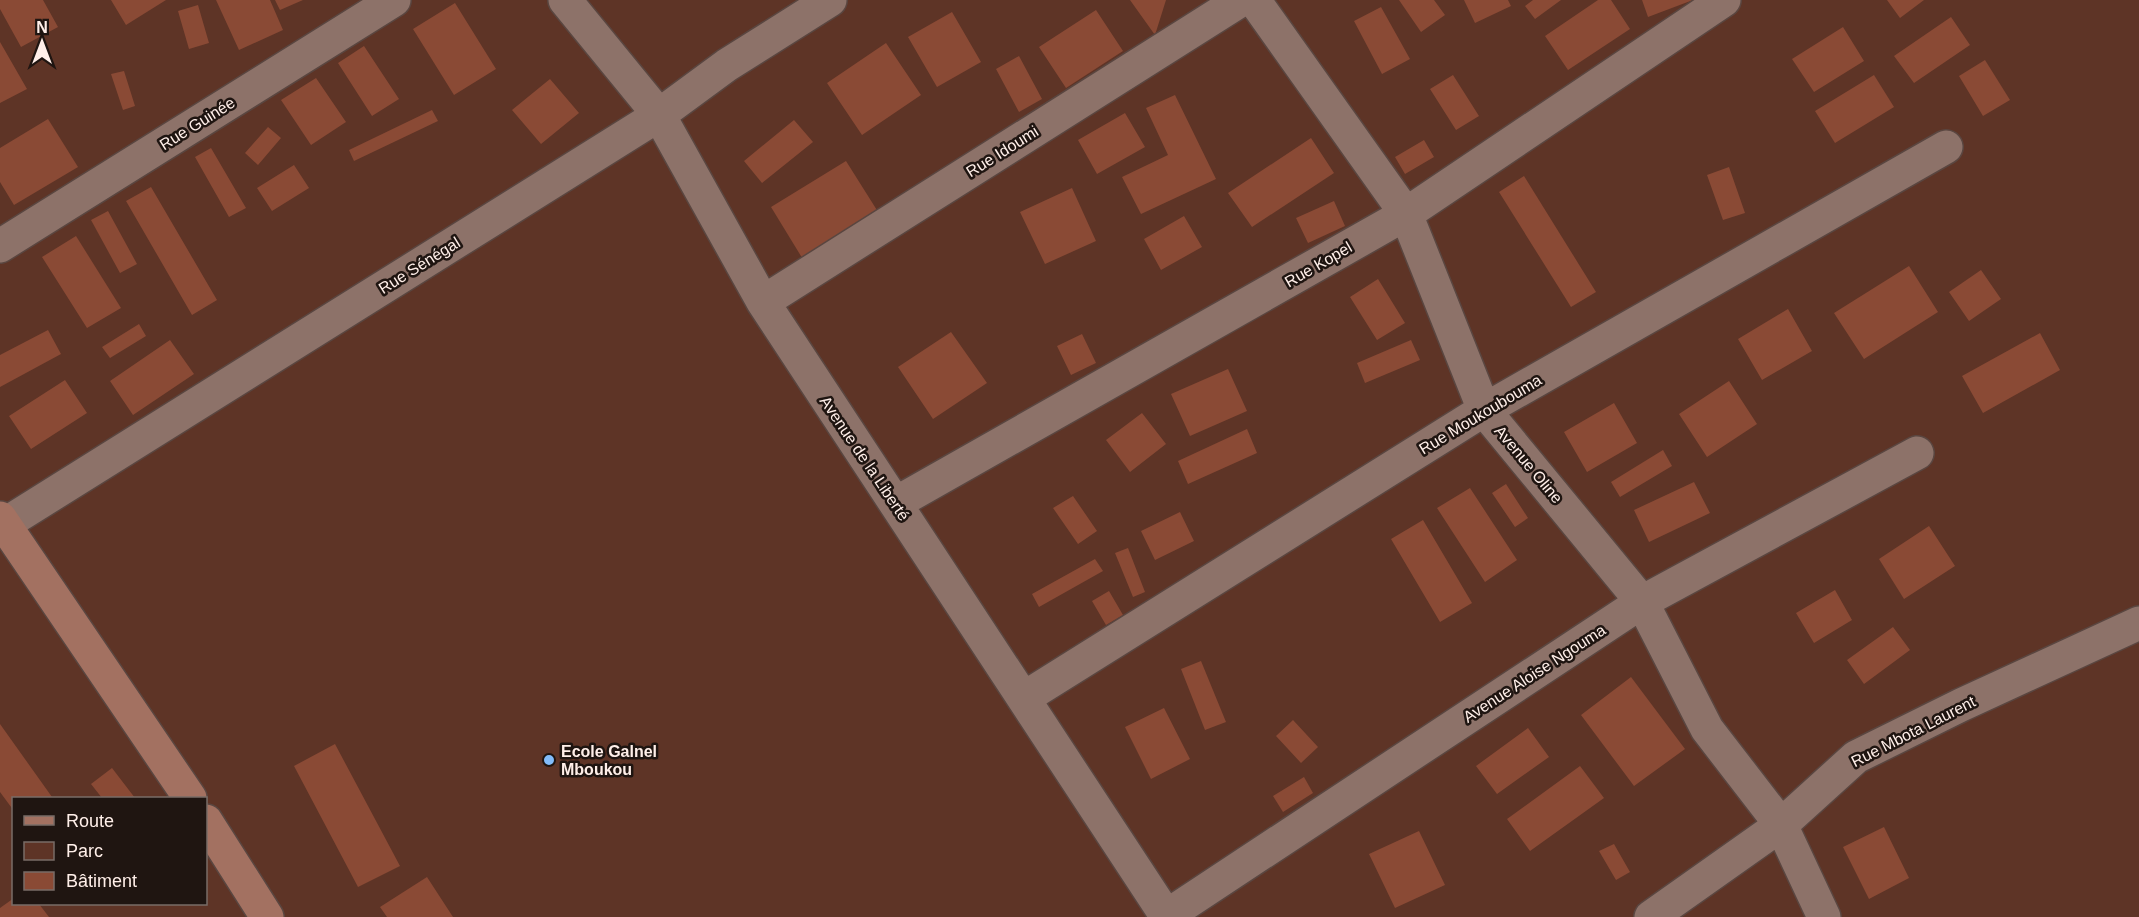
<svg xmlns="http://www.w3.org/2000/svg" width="2139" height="917" font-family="Helvetica,sans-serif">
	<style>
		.green { fill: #5e3426; fill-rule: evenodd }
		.building { fill: #8a4a35 }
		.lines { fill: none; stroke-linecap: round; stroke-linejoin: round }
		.street-casing { stroke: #5a4640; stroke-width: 36 }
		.secondary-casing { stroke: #5a4640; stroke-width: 36 }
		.street { stroke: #8d7269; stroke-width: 33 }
		.secondary { stroke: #a37161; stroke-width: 33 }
		.poi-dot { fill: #82bcfa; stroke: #1f1511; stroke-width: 2 }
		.labels { text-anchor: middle; stroke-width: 5; stroke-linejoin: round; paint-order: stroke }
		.street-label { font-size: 16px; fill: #ffefe9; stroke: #1f1511 }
		.poi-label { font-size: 16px; font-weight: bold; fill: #ffefe9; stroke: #1f1511; text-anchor: start }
	</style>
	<rect width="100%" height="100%" fill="#402921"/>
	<path class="green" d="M0,0H2139V917H0ZM14,798H206V904H14Z"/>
	<path class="building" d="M0,0H43L58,27L21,47L0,9Z
		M111,0H166L126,25Z
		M216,0H270L283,30L239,50Z
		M275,0H303L280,10Z
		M1130,0H1166L1155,35Z
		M1399,0H1434L1445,15L1421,32Z
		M1464,0H1508L1511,6L1475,23Z
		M1533,0H1561L1535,19L1525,6Z
		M1598,0H1611L1630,29L1568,70L1545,36Z
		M1642,0H1693L1648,17Z
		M1887,0H1924L1900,18Z
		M455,3L496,69L454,95L413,29Z
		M198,5L209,43L189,49L178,11Z
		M1381,7L1410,59L1382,74L1354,21Z
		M1096,10L1123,51L1066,88L1039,47Z
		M952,12L981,62L937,87L908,37Z
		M1951,17L1970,45L1914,83L1894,56Z
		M1843,27L1864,61L1814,92L1792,59Z
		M0,42L27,89L0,103Z
		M886,43L921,95L862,135L827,83Z
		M364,46L399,99L372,116L338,63Z
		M1019,56L1042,99L1019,112L996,69Z
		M1985,60L2010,100L1983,116L1959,76Z
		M124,71L135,106L123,110L111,74Z
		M1453,75L1479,116L1456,130L1430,89Z
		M1874,75L1894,107L1835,143L1815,111Z
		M316,78L346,122L311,145L281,100Z
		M550,79L579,113L541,144L512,110Z
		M1175,95L1216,179L1141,214L1122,177L1168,155L1146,108Z
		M432,110L438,121L354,161L349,150Z
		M1125,113L1145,147L1097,174L1078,140Z
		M48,119L78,167L14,205L0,182V148Z
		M794,120L813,142L762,183L744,161Z
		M268,127L281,138L258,165L245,153Z
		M1311,138L1334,173L1252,227L1228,193Z
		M1424,140L1434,157L1405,174L1395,157Z
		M211,148L246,208L229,217L195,157Z
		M846,161L880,215L804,261L771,207Z
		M294,165L309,188L272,211L257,188Z
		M1729,167L1745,213L1723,220L1707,175Z
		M1524,176L1596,292L1571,307L1499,192Z
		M151,187L217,300L192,315L126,201Z
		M1072,188L1096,241L1045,264L1020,212Z
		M1334,201L1345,226L1308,243L1296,218Z
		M108,211L137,264L120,273L91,220Z
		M1184,216L1202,247L1161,270L1144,239Z
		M76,236L121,308L87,328L42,257Z
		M1909,266L1938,312L1864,359L1834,313Z
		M1981,270L2001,299L1969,321L1949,292Z
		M1378,279L1405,323L1377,340L1350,297Z
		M1788,309L1812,351L1762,380L1738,339Z
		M139,324L146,336L110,358L102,347Z
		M48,330L61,354L0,387V355Z
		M951,332L987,383L933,419L898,367Z
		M2040,333L2060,370L1983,413L1962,376Z
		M1082,334L1096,363L1071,375L1057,346Z
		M170,340L194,374L133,415L110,381Z
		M1411,340L1420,360L1365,383L1357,363Z
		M1228,369L1247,411L1190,436L1171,394Z
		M65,380L87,413L31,449L9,416Z
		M1729,381L1757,424L1707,457L1679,414Z
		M1614,403L1637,443L1587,472L1564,432Z
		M1142,413L1166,444L1130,472L1106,440Z
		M1247,429L1257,453L1188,484L1178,461Z
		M1663,450L1672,466L1620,497L1611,482Z
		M1694,482L1710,513L1649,542L1634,510Z
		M1506,484L1528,518L1515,527L1492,493Z
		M1470,488L1517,560L1485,582L1437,508Z
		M1073,496L1097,531L1078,544L1053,508Z
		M1180,512L1194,541L1155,560L1141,531Z
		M1423,520L1472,603L1440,622L1391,539Z
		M1929,526L1955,566L1904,599L1879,559Z
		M1128,548L1145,592L1133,597L1115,553Z
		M1095,559L1103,571L1039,607L1032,594Z
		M1835,590L1852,620L1814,643L1796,613Z
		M1109,591L1123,615L1106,625L1092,601Z
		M1893,627L1910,650L1864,684L1847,660Z
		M1201,661L1226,722L1205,730L1181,669Z
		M1631,677L1685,749L1634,786L1581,715Z
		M1164,708L1190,759L1151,779L1125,727Z
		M1293,720L1318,747L1301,763L1276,736Z
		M0,724L52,797L50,798H14V811L0,792Z
		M1528,728L1549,757L1497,794L1476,766Z
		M335,744L400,866L358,887L294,766Z
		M1580,766L1604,798L1530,851L1507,819Z
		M112,768L135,798H102L91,784Z
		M1304,777L1313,793L1283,812L1273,796Z
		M1884,827L1909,878L1869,899L1843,847Z
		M1419,831L1445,885L1395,908L1369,854Z
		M1614,844L1630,872L1616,880L1599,851Z
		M427,877L453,917H387L380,907Z
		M14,898V904H39L49,917H0V908Z"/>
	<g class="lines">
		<g class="street-casing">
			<path id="street" d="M565,0L659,115L763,302L1167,917
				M1254,0L1406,214L1484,410L1642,602L1707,729L1781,825L1824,917
				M0,246L394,0
				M763,302L1241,0
				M896,503L1406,214L1724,0
				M5,524L659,115L727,65L830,0
				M1024,698L1484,410L1946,147
				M1165,917L1642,602L1917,453
				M1651,917L1781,825L1856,757L1961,705L2139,623"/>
		</g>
		<g class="secondary-casing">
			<path id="secondary" d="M0,518L190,798
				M206,821L267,917"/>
		</g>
		<use href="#street" class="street"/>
		<use href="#secondary" class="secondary"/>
	</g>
	<circle class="poi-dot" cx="549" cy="760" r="6"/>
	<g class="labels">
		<g class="street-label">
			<text transform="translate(197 123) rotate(-32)" y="6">Rue Guinée</text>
			<text transform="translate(1002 151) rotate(-32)" y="6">Rue Idoumi</text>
			<text transform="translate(1318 264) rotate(-30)" y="6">Rue Kopel</text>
			<text transform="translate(419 265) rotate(-32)" y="6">Rue Sénégal</text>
			<text transform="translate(1480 414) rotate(-31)" y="6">Rue Moukoubouma</text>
			<text transform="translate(865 458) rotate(56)" y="6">Avenue de la Liberté</text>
			<text transform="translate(1529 464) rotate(50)" y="6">Avenue Oline</text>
			<text transform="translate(1534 673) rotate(-33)" y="6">Avenue Aloise Ngouma</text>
			<text transform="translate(1913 731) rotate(-27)" y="6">Rue Mbota Laurent</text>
		</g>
		<g class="poi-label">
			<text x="561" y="757">Ecole Galnel<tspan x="561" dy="18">Mboukou</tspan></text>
		</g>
	</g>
	<rect x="12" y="797" width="195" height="108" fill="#1f1511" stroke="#796c67" stroke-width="1.5"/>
	<rect x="24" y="816" width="30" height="9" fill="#a37161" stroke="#796c67" stroke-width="1.5"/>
	<text x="66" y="827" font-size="18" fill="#ffefe9">Route</text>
	<rect x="24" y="842" width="30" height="18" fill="#5e3426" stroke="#796c67" stroke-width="1.5"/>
	<text x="66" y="857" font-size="18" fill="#ffefe9">Parc</text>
	<rect x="24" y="872" width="30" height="18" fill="#8a4a35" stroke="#796c67" stroke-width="1.5"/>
	<text x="66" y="887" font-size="18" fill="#ffefe9">Bâtiment</text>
	<g transform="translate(42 42)" stroke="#1f1511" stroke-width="4.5" paint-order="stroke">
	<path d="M0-4.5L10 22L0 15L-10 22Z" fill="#ffefe9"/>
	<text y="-9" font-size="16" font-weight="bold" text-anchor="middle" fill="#ffefe9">N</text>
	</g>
</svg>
